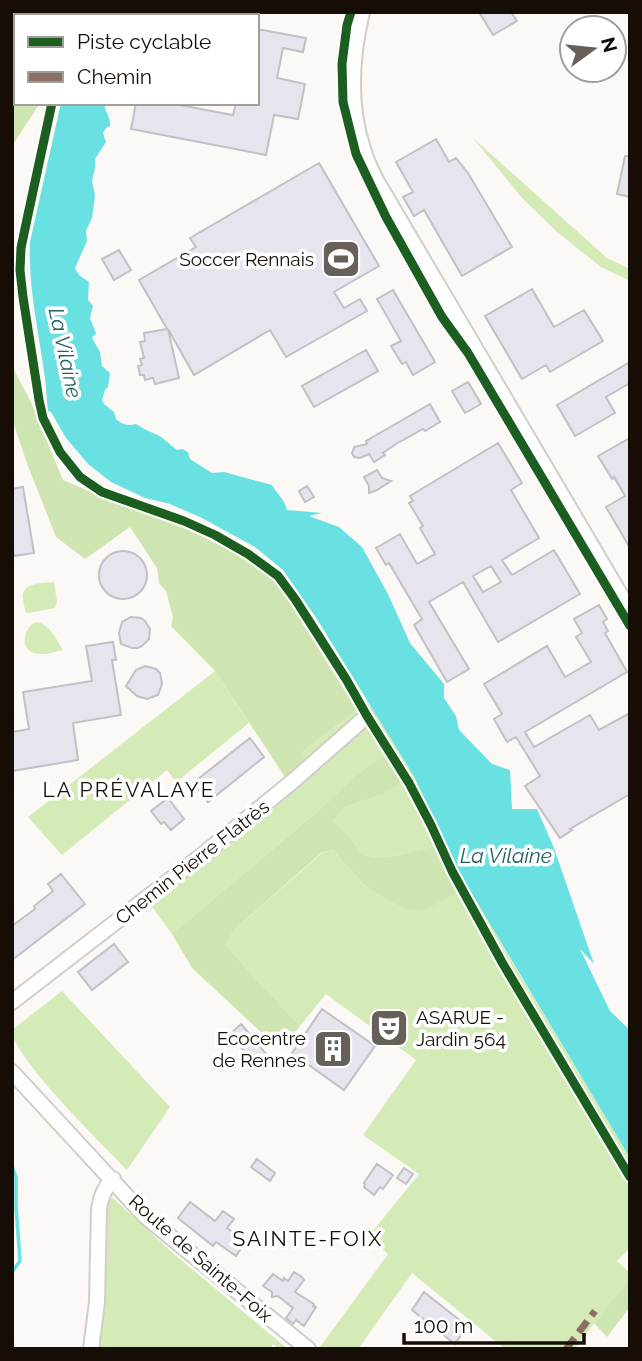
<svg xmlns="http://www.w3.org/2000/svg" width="642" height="1361" font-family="Raleway,sans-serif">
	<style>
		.green { fill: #d5ebb7 }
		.forest { fill: #cfe5b1 }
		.water { fill: #69e0e1 }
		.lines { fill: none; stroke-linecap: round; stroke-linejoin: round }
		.stream { stroke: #69e0e1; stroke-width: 3.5 }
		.building { fill: #e7e4ed; stroke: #c2c0c5; stroke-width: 2; fill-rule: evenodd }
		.minor-casing { stroke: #d3cdc8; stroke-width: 18 }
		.minor { stroke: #fefefe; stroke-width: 14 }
		.quiet { stroke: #8d6e63; stroke-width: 7; stroke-dasharray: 14 7; stroke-linecap: butt }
		.cycleway-casing { stroke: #fff; stroke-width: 13 }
		.cycleway { stroke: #1b5e20; stroke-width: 9 }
		.labels { text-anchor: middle; stroke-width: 7; stroke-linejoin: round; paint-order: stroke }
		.poi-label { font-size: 19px; fill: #160d07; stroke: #fff; text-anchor: end }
		.street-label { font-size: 19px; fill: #160d07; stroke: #fff }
		.water-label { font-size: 21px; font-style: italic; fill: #206061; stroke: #fff }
		.neighbourhood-label { font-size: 21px; letter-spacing: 2px; fill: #160d07; stroke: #fff }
	</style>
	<rect width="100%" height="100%" fill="#fbf8f5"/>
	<path class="green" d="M473,138L607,258L630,269V281L601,267L557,232L522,198Z
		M54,582L57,602L55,608L29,613L25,612C25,607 22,599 23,594C25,582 45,583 54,582Z
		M36,622C50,624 56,639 63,650C54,652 43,656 34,653C19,649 24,627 36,622Z
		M215,671L249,723L176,782L167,770L62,855L28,817Z
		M367,700L415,778L501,943L630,1158V1248L617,1261L630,1273V1278L574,1349H505L412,1273L358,1349H322L320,1347L388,1254L368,1237L419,1174L363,1135L416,1060L326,994L300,1026L244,966L226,944L234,930L323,852L333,850L363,884L386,900L405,909L402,855L375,858L361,854L350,837L333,821L345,807L381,795L384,755L355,776L317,812L172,934L141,892L287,780L301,753L357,710Z
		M62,991L170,1107L127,1170C105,1147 12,1057 12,1030Z
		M113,1198L175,1255L288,1349H279L273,1344L271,1349H96L106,1202Z"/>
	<path class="forest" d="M16,60V103H40L12,146V74Z
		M12,359L15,372L30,400L63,480L119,504L185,527L255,564L278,584L357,710L301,753L305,764L287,780L215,671L171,626L173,617L166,591L159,583L157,568L130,527L85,559L56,537L28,466L12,419Z
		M384,755L402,783L381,795L345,807L333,821L350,837L361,854L375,858L402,855L434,847L456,893L425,910L405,909L386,900L363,884L333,850L322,852L234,930L226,944L244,966L300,1026L284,1048L263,1034L192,968L172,934L317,812L355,776Z
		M630,1278V1307L607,1337L594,1323Z"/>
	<path class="water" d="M81,12H137V16H81Z
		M61,103H104C105,112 111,118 110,126L106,128L103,133L106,142L95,159V168L92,181L95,196L92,218L86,231L87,241L75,268L79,275L89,282L88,300L93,306L90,318L96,333L92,338L100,352L102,366L110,373L108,387L105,390L102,400L104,404L114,412L116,419C123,425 127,426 136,424C144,429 150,432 158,435C165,439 170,445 177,450L182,449L188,452L190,459L212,473L224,472L272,485C278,496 284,498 287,510L322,513L309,516L339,527L362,547L388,594L410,643L444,684V698L456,716L459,730L492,764L510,770L512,809H537L554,848L594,964L580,949L610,1011L630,1030V1158L456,867L415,778L317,619L283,570L255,547L202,518L170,504L145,498L111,482L88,464L66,438L51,412L48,411C46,400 47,389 45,378C39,333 28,288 30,242Z"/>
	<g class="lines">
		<path class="stream" d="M12,1166L16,1177V1206L20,1261L12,1272"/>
	</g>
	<path class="building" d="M479,12H511L517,21L493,35Z
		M257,29L306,38L303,52L283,48L277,78L305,84L298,119L274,115L266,155L131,129L136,103H169L233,115L236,103H257Z
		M436,139L449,162L456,158L468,173L512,247L462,276L424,210L414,216L403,197L413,192L396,162Z
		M625,156H630V197L617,194Z
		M319,163L379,266L334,292L344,308L360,299L367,311L286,357L270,330L194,375L168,329L179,378L155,384L153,378L145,380L144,375H140L138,366L142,365L140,359L144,358L140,342L145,341L144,333L167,329L139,280L196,247L190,238Z
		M119,250L131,270L114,280L102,259Z
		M532,289L554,327L584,310L603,341L550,372L546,365L522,379L485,316Z
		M393,290L435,362L413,375L406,362L402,364L391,346L401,341L377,299Z
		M366,350L378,371L314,407L302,386Z
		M630,362V383L606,397L615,413L575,436L557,405Z
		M468,382L481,404L465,413L452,391Z
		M430,404L440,422L425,431L423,429L396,444L383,453L385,455L374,462L369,454L360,458L354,457L352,453L354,447L367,444L366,441Z
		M630,438V548L606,507L625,496L614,477L612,479L598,456Z
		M498,443L522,483L511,490L539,538L502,560L512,575L554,550L580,594L498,642L463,582L429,602L469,669L447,682L414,625L422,619L389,563L386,565L376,548L400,534L417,564L435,554L420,528L423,526L409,503L413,501L410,496ZM491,566L501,582L483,592L473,576Z
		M377,470L382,478L391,481L377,490L369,493V486L364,477Z
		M307,486L314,497L305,502L299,491Z
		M23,487L34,553L14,556L12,544V489Z
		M99 575a24 24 0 1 1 48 0a24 24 0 1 1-48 0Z
		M599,605L607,619L603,622L608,631L605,633L627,672L525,732L534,747L590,715L599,730L630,713V794L570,829L572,830L560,838L525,786L540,776L516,737L507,742L494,719L502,714L484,684L547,646L565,677L591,662L576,637L582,633L574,619Z
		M131,617L141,618L145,621L150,629L149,639L142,646L138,648H132L121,644L119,633L122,622Z
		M113,642L116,660H112L121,715L73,723L78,760L12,771V732L29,729L23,692L92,681L86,646Z
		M145,666L156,669L160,673L162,684L158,695L147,699L137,696L126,686L136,670Z
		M250,738L264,757L208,802L193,783Z
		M168,798L184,819L171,830L164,822L161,824L151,811Z
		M61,874L85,904L12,960V926L35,909L34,906L53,891L48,884Z
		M114,944L128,962L92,990L78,972Z
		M322,1009L375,1046L344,1090L292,1053Z
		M241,1024L267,1055L257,1064L237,1043L233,1047L225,1039Z
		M257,1159L275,1173L270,1181L251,1167Z
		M377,1164L393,1175L383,1189L380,1187L374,1195L364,1187L365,1184L364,1183Z
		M404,1168L413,1174L406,1184L397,1178Z
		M190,1202L215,1221L223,1211L234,1219L227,1228L243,1240L242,1242L244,1244L236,1256L216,1242L213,1246L178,1218Z
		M294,1272L302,1277L304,1280L295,1292L314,1304L313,1306L316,1307L304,1326L296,1320L293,1324L286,1318L293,1308L278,1296L272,1297V1292L263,1286L273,1274L283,1281L284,1278L288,1281Z
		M424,1292L467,1326L455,1344L412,1310Z"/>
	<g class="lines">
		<g class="minor-casing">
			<path id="minor" d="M362,12C351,58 348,104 363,149C366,160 371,170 376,180L630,611
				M12,1002L205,853L293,781L367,716
				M12,1072L145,1216L308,1349
				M91,1349L97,1302L99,1209C101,1197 104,1188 113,1179"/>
		</g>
		<use href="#minor" class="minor"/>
		<path class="quiet" d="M330,12V13
			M71,16L72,12
			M566,1349L595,1311"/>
		<g class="cycleway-casing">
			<path id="cycleway" d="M351,12L347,25L342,64L343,102L356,154L386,217L442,317L468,353L630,626
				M52,103L26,224L21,248L20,270L23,297L39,400L43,418L60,452L80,477L102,492L184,521L215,535L248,554L278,576L295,599L346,679L367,716L409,783L431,825L452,871L503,964L630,1177"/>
		</g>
		<use href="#cycleway" class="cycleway"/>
	</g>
	<defs>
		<g id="stadium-square" transform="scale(2.0125)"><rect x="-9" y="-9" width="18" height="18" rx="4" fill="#665f5a" stroke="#fff"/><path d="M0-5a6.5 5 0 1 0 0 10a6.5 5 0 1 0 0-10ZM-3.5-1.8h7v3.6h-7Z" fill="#fff"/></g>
		<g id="theatre-square" transform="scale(2.0125)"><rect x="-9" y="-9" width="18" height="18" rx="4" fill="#665f5a" stroke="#fff"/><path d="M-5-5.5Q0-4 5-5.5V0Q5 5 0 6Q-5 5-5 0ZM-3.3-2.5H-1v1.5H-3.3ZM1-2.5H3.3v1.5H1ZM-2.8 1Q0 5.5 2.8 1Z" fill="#fff"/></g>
		<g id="building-square" transform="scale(2.0125)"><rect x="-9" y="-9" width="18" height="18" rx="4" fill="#665f5a" stroke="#fff"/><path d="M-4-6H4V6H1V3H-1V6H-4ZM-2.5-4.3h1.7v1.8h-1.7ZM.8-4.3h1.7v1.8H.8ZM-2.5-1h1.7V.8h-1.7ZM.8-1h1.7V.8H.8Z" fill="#fff"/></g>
	</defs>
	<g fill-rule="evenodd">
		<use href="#stadium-square" x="341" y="259"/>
		<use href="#theatre-square" x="389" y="1028"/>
		<use href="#building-square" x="333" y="1049"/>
	</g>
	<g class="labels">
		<g class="poi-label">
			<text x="314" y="266">Soccer Rennais</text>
			<text x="416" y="1024" text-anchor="start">ASARUE -<tspan x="416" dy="22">Jardin 564</tspan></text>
			<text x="306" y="1045">Ecocentre<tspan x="306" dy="22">de Rennes</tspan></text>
		</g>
		<g class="street-label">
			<text transform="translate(192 862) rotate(-38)" y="7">Chemin Pierre Flatrès</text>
			<text transform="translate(201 1258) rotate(41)" y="7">Route de Sainte-Foix</text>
		</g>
		<g class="water-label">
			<text transform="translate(65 353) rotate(78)" y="7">La Vilaine</text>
			<text x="506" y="863">La Vilaine</text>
		</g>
		<g class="neighbourhood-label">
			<text x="129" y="797">LA PRÉVALAYE</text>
			<text x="308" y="1246">SAINTE-FOIX</text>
		</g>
	</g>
	<rect width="642" height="1361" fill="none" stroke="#160d07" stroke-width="28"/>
	<rect x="14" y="14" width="245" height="91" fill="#ffffff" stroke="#a29e9c" stroke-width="2"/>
	<rect x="28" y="37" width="35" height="10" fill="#1b5e20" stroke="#a29e9c" stroke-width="2"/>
	<text x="77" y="49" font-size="21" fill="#160d07">Piste cyclable</text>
	<rect x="28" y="72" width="35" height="10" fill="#8d6e63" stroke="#a29e9c" stroke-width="2"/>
	<text x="77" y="84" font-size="21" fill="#160d07">Chemin</text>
	<g transform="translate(593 49) rotate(75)"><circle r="33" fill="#ffffff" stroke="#a29e9c" stroke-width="2"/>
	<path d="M0-5L12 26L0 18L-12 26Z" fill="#665f5a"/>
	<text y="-10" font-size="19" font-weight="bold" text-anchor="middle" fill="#160d07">N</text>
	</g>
	<path d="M404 1333v10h180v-10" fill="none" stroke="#160d07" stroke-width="3.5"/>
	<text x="414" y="1333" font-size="21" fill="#160d07" stroke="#ffffff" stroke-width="5" paint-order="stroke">100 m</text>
</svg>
